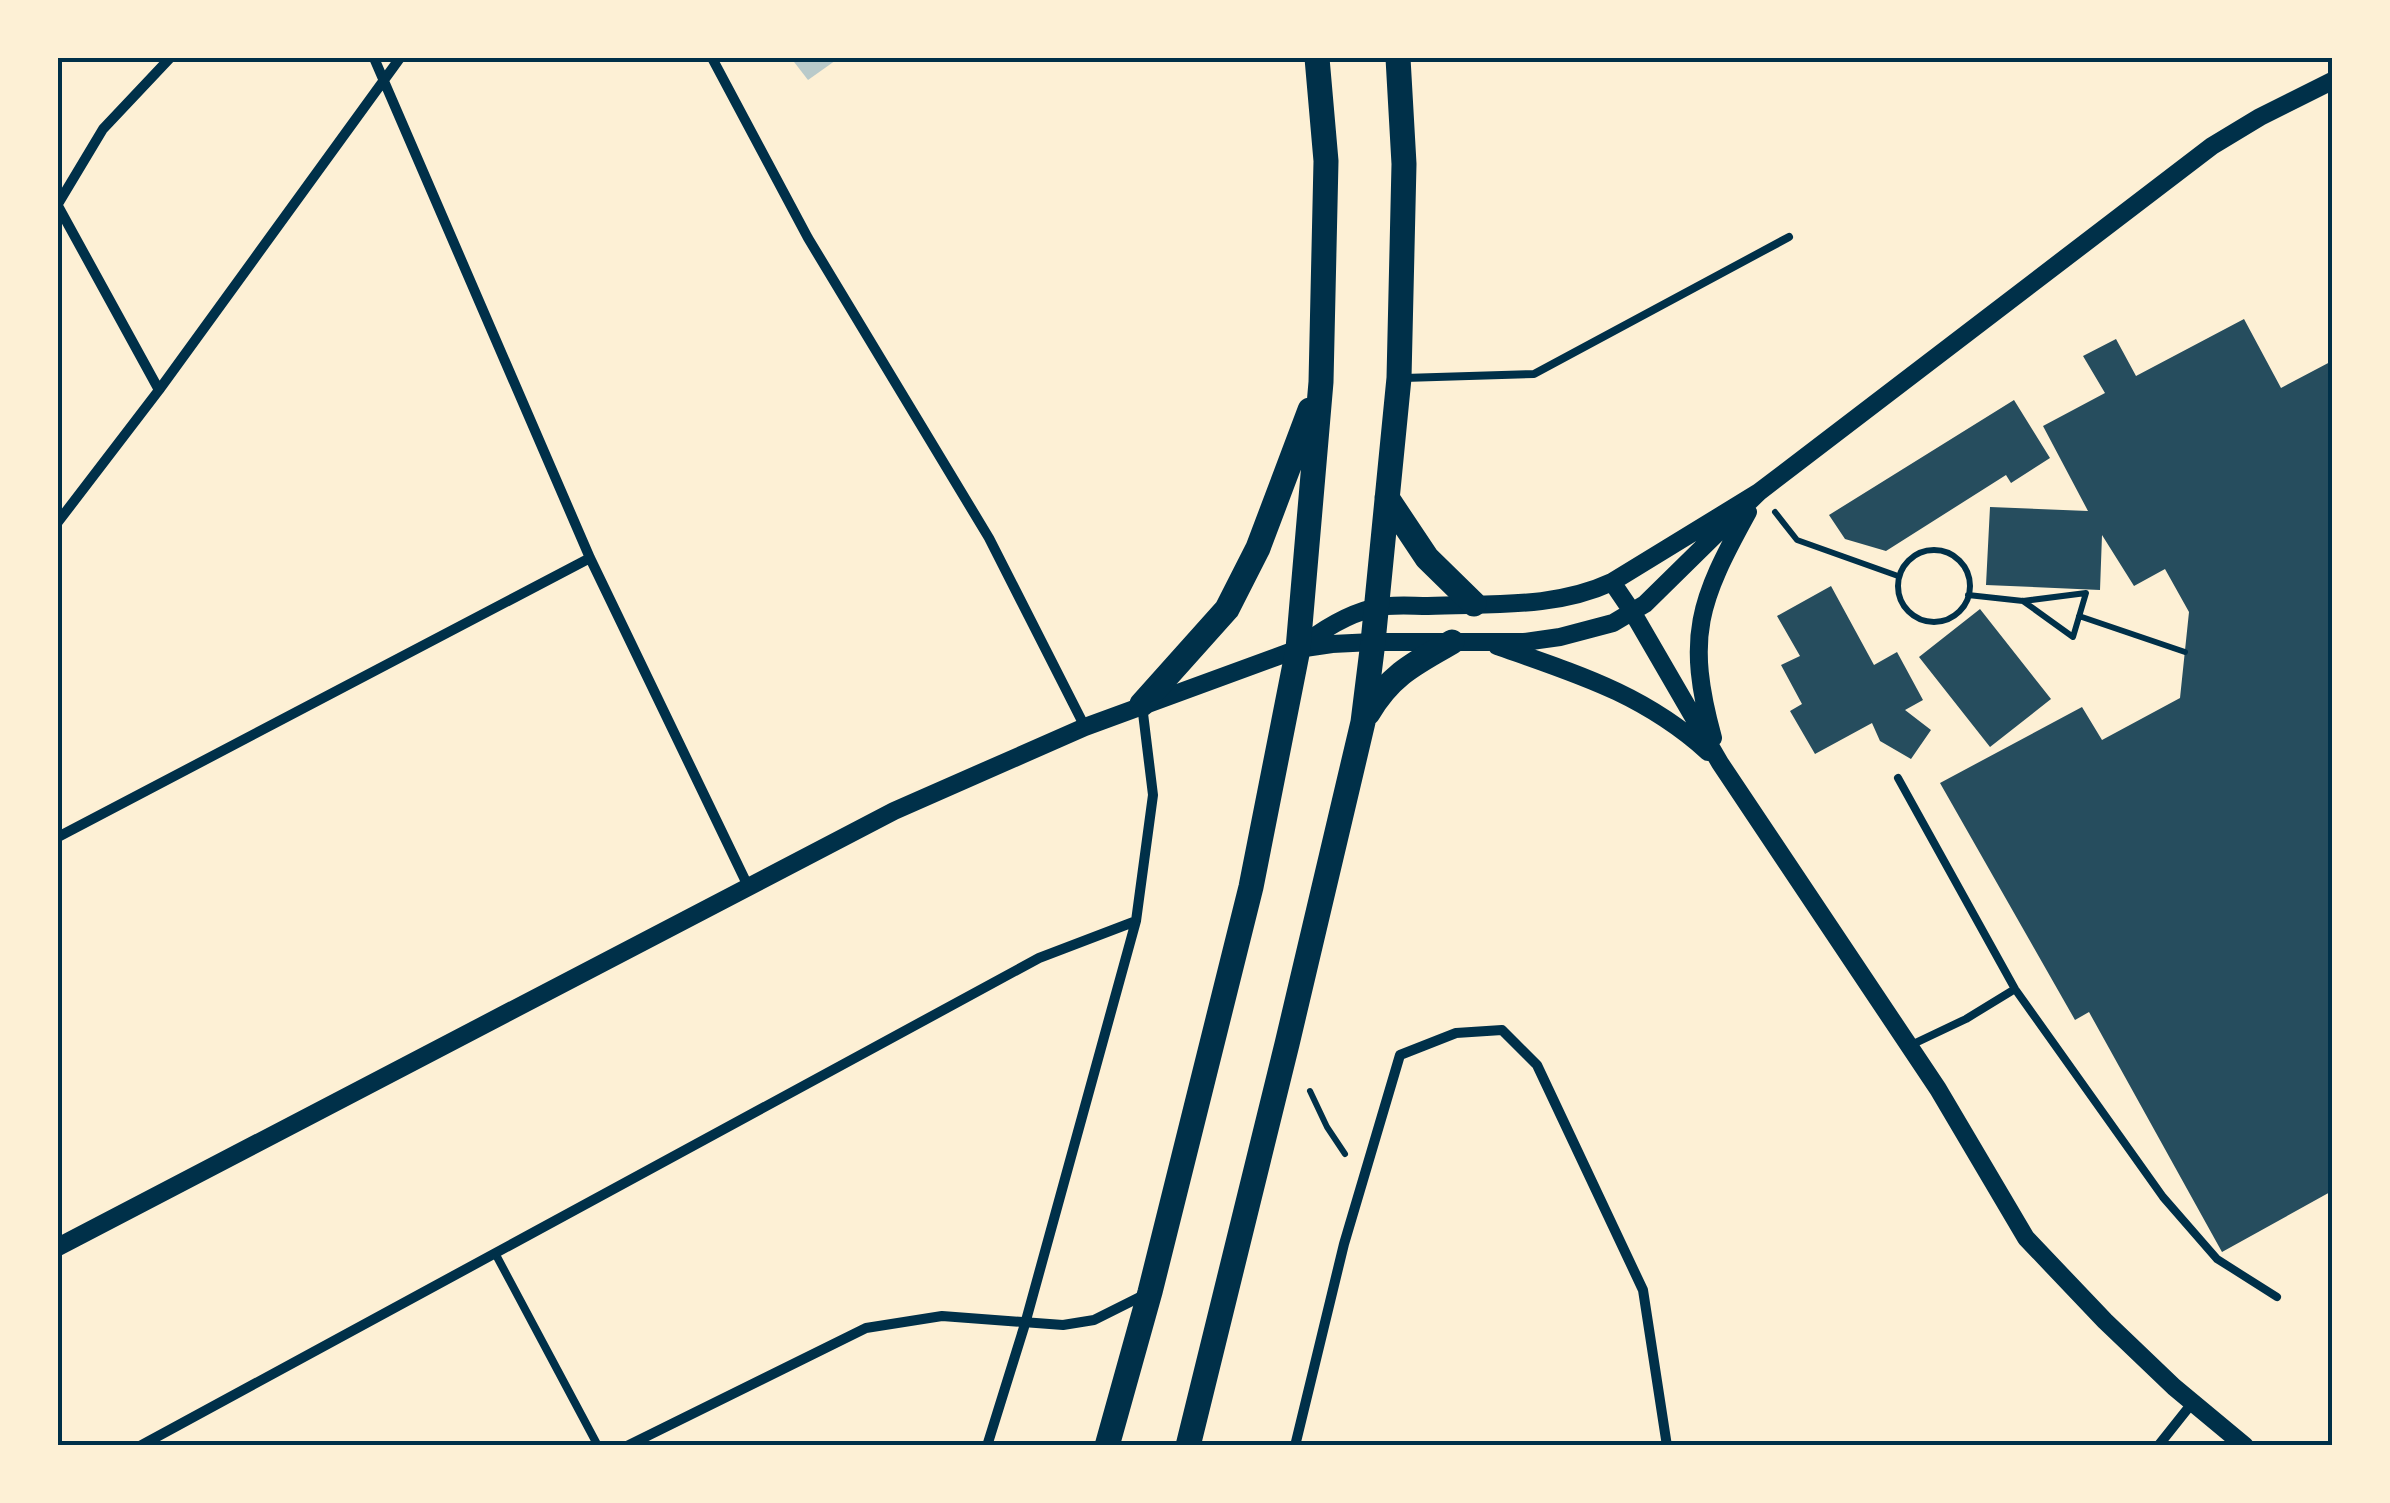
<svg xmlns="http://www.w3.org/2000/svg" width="2390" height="1503" font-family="Literata,serif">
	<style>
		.green { fill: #b9caca }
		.building { fill: #264d5e }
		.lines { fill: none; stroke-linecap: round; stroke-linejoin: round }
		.path { stroke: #003049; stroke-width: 6 }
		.service { stroke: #003049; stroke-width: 8 }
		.minor { stroke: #003049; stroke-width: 10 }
		.tertiary { stroke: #003049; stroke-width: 18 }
		.primary { stroke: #003049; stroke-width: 25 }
		.neatline { fill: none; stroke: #003049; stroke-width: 4 }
	</style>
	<rect width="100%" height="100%" fill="#fdf0d5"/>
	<path class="green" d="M791,58H839L808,80Z"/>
	<path class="building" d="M2244,319L2281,388L2332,361V1191L2222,1252L2089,1012L2075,1020L1940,783L2082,707L2102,740L2180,698L2189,612L2165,569L2134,586L2102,535L2100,590L1986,585L1990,507L2088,511L2043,426L2105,393L2083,356L2116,339L2136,376Z
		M2014,400L2050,458L2011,483L2006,475L1886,551L1845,539L1829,515Z
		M1831,586L1874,665L1897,652L1923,700L1905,710L1931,730L1911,759L1880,741L1872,723L1815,754L1790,711L1802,704L1781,665L1800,656L1777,616Z
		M1980,609L2051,699L1990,747L1919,657Z"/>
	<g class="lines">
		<path class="path" d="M1775,512L1797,540L1898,576
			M1898 586a36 36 0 1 1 72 0a36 36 0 1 1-72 0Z
			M1968,595L2023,601L2086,593L2073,637L2023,601
			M2079,616L2185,652
			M1310,1091L1327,1127L1345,1154"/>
		<path class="service" d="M1404,378L1534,374L1789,237
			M1898,778L2015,989L2163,1197L2217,1259L2277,1297
			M1909,1046L1966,1019L2015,989
			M495,1253L598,1446"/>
		<path class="minor" d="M374,58L590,558L748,886
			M712,58L808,238L989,538L1085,727
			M58,204L103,129L170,58
			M58,206L159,390
			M58,522L159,390L400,58
			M58,837L590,558
			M140,1446L1039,958L1136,921
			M627,1446L866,1328L942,1316L1063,1325L1094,1320L1146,1294
			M987,1446L1025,1324L1136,921L1153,795L1142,705
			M1295,1446L1344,1244L1400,1055L1456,1033L1502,1030L1537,1065L1643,1290L1667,1446
			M2158,1446L2193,1402"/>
		<path class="tertiary" d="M1612,582L1633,613L1720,763L1938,1089L2026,1238L2105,1321L2174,1387L2245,1446
			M1497,646C1577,674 1644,694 1708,752
			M1298,649C1320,631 1346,615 1373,608C1390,604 1411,606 1428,606C1490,603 1554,609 1612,582L1759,492L2212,146L2260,117L2332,81
			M1713,738C1685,636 1699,601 1748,512
			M58,1247L894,811L1085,727L1298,649L1332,644L1373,642H1524L1560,637L1613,623L1645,604L1759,492"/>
		<path class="primary" d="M1387,498L1427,558L1474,604
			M1142,704L1227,609L1258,548L1310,410
			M1368,713C1390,675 1415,663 1452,642
			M1107,1446L1150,1292L1251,887L1298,649L1321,382L1326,161L1317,58
			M1188,1446L1287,1044L1363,722L1373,642L1399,378L1404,164L1398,58"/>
	</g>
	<rect width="2390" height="1503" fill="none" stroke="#fdf0d5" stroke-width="120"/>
	<rect x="60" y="60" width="2270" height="1383" class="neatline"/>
</svg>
